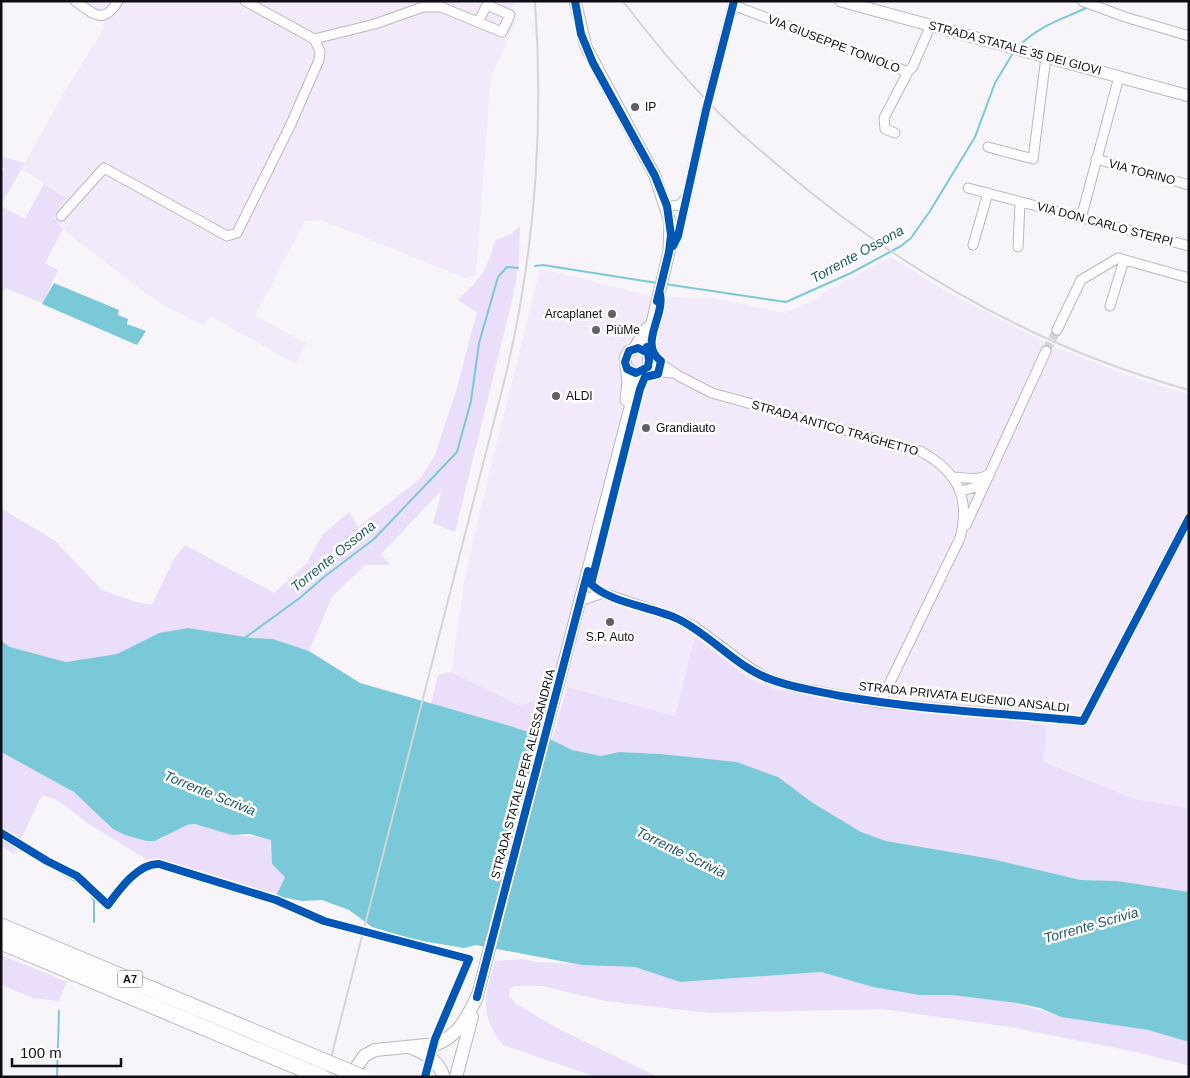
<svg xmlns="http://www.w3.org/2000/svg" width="1190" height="1078" font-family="Arial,sans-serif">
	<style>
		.built { fill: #f2eafb }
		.green { fill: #eadefb }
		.water { fill: #7ac9d8 }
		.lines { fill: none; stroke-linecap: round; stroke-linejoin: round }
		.stream { stroke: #7ac9d8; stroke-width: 2 }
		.street-tunnel { stroke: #d4d1d8; stroke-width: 9; stroke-dasharray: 9 4.5; stroke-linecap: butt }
		.street-casing { stroke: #bab7bf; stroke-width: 11 }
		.secondary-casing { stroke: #bab7bf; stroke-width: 13 }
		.primary-casing { stroke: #bab7bf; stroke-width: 14 }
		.highway-casing { stroke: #bab7bf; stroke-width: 17 }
		.street { stroke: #fefdfe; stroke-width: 9 }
		.secondary { stroke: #fefdfe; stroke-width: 11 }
		.primary { stroke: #fefdfe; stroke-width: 12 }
		.highway { stroke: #fefdfe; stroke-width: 15 }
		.rail { stroke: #d5d4d6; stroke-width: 2 }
		.highway-bridge-casing { stroke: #bab7bf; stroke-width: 17; stroke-linecap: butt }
		.highway-bridge { stroke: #fefdfe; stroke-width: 15 }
		.cycleway-casing { stroke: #fff; stroke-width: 11 }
		.cycleway { stroke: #0057b8; stroke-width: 8 }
		.poi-dot { fill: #625e66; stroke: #fff; stroke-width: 2 }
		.labels { text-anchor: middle; stroke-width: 5; stroke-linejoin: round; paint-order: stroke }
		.shield { fill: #fff; stroke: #58565c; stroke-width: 1 }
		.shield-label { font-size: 11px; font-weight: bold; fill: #110d16 }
		.street-label { font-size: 12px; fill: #110d16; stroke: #fff }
		.poi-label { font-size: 12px; fill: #110d16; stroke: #fff; text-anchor: start }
		.water-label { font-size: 14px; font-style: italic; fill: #205d68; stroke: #fff }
	</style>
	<rect width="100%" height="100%" fill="#f7f4fa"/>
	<path class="built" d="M82,1H514L515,24L491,77L476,275L465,278L322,220L305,221L255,316L306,343L296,364L210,316L204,326L162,304L141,290L63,229L53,217L66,198L22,169L63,94L104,28V12Z
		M891,257L945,291L1057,348L1136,378L1189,394V808L1134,799L1043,760L1046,725L841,701L780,691L750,679L695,637L675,716L554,684L540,683L538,699L520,706L451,672L464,582L477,524L540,268L654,297L713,298L785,313L821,297L822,293Z"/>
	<path class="green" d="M1,156L25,163L1,205V173L5,169L1,167Z
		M44,184L66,198L53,217L63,229L45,263L58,270L43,303L5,288L1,295V206L25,219Z
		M520,226L519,262L514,292L455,532L433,523L442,490L381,554L390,565H365L332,597L309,651L273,639L159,633L117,654L66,662L10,647L1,641V508L55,541L102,590L136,602L152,605L173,560L185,545L274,593L307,563L322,535L349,512L358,527L420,479L435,455L457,388L477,312L458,300C480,280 488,269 495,240L510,235Z
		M695,637L750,679L780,691L841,701L1015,720L1047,726L1043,761L1134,799L1189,808V892L1117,881L1081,880L992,859L886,841L861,832L813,803L778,777L737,762L661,754L619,752L601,756L572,750L552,740L567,687L675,716Z
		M451,672L520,706L538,699L535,712L545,714L539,736L431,704L438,675Z
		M1,752C24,766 49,777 72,791C99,808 114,836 147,841C163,844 175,827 189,825C202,823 217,831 230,834C245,837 256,835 271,840L273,864L285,877L276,896L170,862L146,859L89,824L57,800L42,795L14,854L1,846Z
		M1,955L67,982L59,1001L33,998L1,985Z
		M521,959L537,962L635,967L680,982L821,972L873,987L919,995H952L1017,1003L1061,1017L1148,1030L1189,1042V1066L1137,1052L1010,1027L882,1009L709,1013L605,1001L542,986H514L509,990V996L516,1004L557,1028L658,1077H597L503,1045C478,1012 485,997 495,961Z"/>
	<path class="water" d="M54,283L119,310L118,315L128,319L127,324L146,331L137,345L42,304Z
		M188,628L252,638L273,639L309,651L360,683L510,726L552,740L572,750L601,756L619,752L661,754L737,762L778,777L813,803L861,832L886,841L992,859L1081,880L1117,881L1189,892V1042L1148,1030L1061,1017L1040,1008L1017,1003L952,995H919L873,987L821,972L680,982L635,967L582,965L476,945L464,948L411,939L372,927L349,910L322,900L302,901L276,896L285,877L272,864L271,840L250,834L232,835L195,824L187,825L155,841H146L125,835L113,829L74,792L1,752V641L10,647L66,662L117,654L159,633Z"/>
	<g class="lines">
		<path class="stream" d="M1019,46C1039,25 1064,19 1088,7
			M535,266L543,265L657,283
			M665,284L786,302L851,273L901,246L911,238L930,211L975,137L995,83L1013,53
			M246,637L301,597L324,577L374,539L457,452L471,401L479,343L498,277L507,267L518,268
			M1,839L85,887L94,900V922
			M57,1077L59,1011"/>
		<path class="street-tunnel" d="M706,110L712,85
			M1046,351L1057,330"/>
		<g class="street-casing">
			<path id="street" d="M75,1C94,14 103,26 118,1
				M1082,1L1125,17L1189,36
				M733,5L908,72
				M314,39L375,24L423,7H441L502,32L510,15L487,5L478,22
				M712,85L734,1
				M895,133L885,129L884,118L908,72L913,66L931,25
				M988,147L1033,159L1046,57
				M1096,159L1189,185
				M968,188L1189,246
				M667,206L680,205L686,197
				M61,216L104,168L227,236L237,233L291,124L319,60L320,51L314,39L245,1
				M1081,218L1119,77
				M973,245L988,193
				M1018,247L1020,202
				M670,251L678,236L706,110
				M1110,306L1124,260
				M1057,330L1081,280L1118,258L1189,278
				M649,356L679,376L712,393L920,451C957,471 971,497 960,538L880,703
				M645,370L671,373
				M952,477C967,477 976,482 990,474
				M961,491L980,486L986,480
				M966,525L1046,351
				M586,576L596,588L603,593L671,616L694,626L749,667L769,679L795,687L880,703L1083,721L1189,518
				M580,601L603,593"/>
		</g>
		<g class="secondary-casing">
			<path id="secondary" d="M575,1L586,47L655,176L670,222L669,252L647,344L649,364L645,370L639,373L633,372L627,369
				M841,1L1189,96
				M626,400L628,381L625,358L629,351L634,349L647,328
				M477,997L639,373"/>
		</g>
		<g class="primary-casing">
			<path id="primary" d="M409,1047C425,1053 438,1060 444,1077
				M350,1077L364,1056L375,1050L437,1044C459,1035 467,1017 477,997
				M456,1077L472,1017"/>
		</g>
		<g class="highway-casing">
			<path id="highway" d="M1,926L259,1034
				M1,942L255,1049"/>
		</g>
		<use href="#street" class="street"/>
		<use href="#secondary" class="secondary"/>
		<use href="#primary" class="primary"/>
		<use href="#highway" class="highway"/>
		<path class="rail" d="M623,1C651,38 681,74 713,107C734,129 758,148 781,168C900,269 1037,348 1189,390
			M326,1077L504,382C535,256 544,130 535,1"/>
		<g class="highway-bridge-casing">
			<path id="highway-bridge" d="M259,1034L362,1077
				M255,1049L322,1077"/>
		</g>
		<use href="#highway-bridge" class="highway-bridge"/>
		<g class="cycleway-casing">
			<path id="cycleway" d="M575,1L581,34L593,63L655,176L667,206L671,235L669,252L657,301
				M673,246L678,236L706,110L734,1
				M660,294C665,317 638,344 661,361L658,374L645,377L640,389L591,584C610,603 653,607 678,619C711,635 736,667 770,679C793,688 817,691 841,696C920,710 1002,713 1083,721L1189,518
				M646,352L638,348L629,351L625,362L627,369L636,373L648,367L649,360L647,347
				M1,833L47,861L77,876L108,905C119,890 138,863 159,864L276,900L324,921L469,959L435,1039L425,1077
				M477,997L588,571"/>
		</g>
		<use href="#cycleway" class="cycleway"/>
	</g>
	<g class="poi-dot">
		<circle cx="635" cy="107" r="5"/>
		<circle cx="612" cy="314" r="5"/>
		<circle cx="596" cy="330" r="5"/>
		<circle cx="556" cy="396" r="5"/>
		<circle cx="646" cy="428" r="5"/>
		<circle cx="610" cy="622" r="5"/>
	</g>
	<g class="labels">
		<rect class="shield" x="117.5" y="970.5" width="25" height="17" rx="4"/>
		<g class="shield-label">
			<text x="130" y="983">A7</text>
		</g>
		<g class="street-label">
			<text transform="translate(834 44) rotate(21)" y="4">VIA GIUSEPPE TONIOLO</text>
			<text transform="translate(1015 48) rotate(15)" y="4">STRADA STATALE 35 DEI GIOVI</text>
			<text transform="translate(1142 172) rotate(15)" y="4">VIA TORINO</text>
			<text transform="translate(1105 224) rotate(15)" y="4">VIA DON CARLO STERPI</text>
			<text transform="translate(835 428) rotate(16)" y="4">STRADA ANTICO TRAGHETTO</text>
			<text transform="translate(964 697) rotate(6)" y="4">STRADA PRIVATA EUGENIO ANSALDI</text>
			<text transform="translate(523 774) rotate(-75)" y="4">STRADA STATALE PER ALESSANDRIA</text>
		</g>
		<g class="poi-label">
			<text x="645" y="111">IP</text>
			<text x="602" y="318" text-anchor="end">Arcaplanet</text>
			<text x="606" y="334">PiùMe</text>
			<text x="566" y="400">ALDI</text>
			<text x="656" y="432">Grandiauto</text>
			<text x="610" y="641" text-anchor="middle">S.P. Auto</text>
		</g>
		<g class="water-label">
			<text transform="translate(857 254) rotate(-29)" y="5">Torrente Ossona</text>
			<text transform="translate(333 556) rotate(-39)" y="5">Torrente Ossona</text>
			<text transform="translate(210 793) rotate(22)" y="5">Torrente Scrivia</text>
			<text transform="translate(681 852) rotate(26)" y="5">Torrente Scrivia</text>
			<text transform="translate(1091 925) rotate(-16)" y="5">Torrente Scrivia</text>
		</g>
	</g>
	<rect width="1190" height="1078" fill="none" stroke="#110d16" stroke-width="5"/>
	<path d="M12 1058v8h109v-8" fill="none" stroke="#110d16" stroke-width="2.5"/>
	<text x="20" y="1058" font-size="15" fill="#110d16" stroke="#ffffff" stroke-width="4" paint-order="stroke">100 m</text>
</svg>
